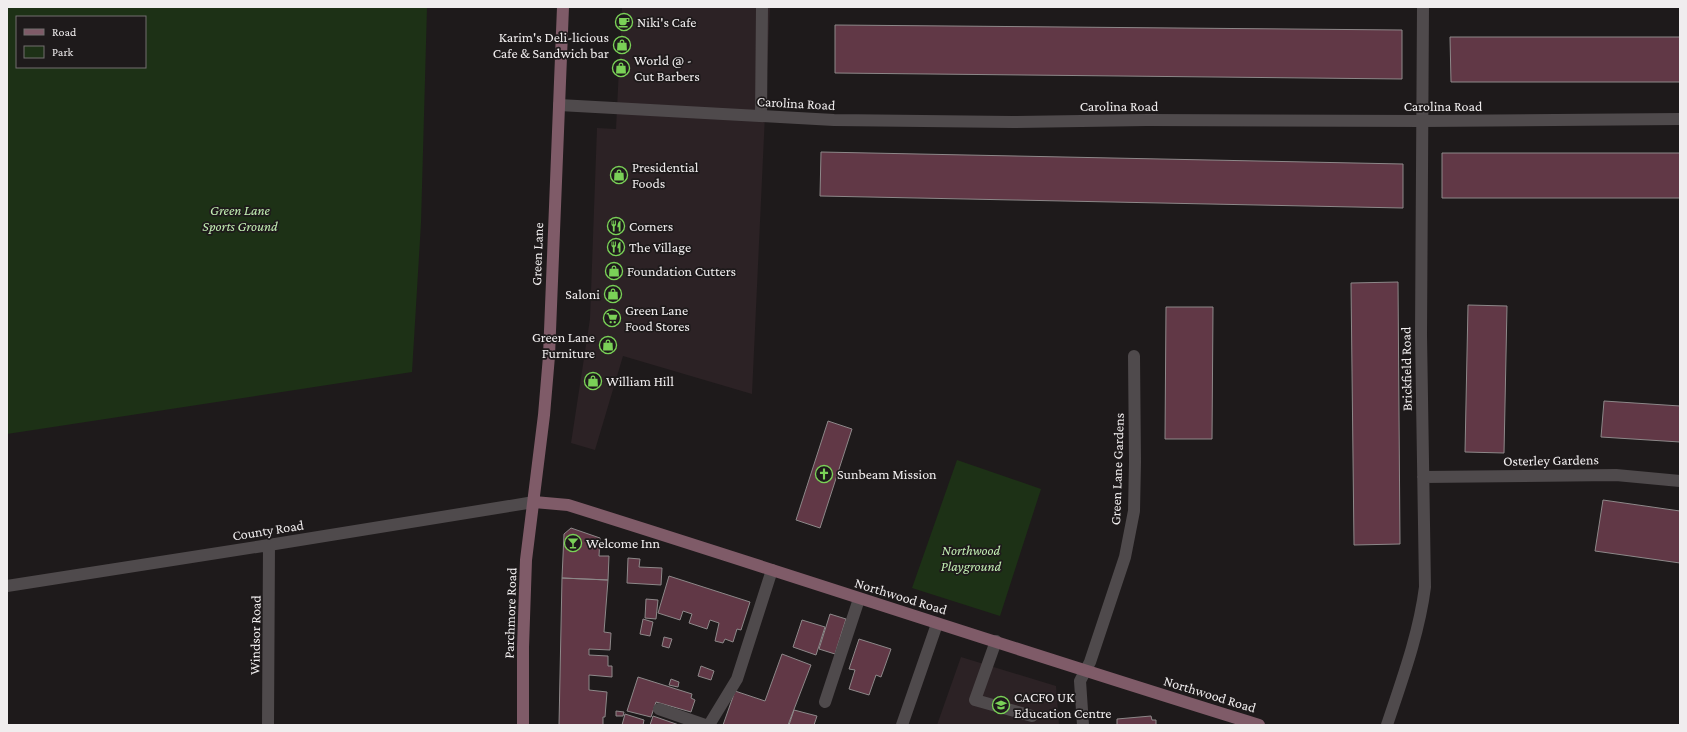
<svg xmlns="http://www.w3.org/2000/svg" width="1687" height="732" font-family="'Crimson Pro',serif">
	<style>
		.built { fill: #2c2225 }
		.green { fill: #1d3116; fill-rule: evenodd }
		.building { fill: #613846; stroke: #8d8889 }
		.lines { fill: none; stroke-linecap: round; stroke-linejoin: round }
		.lane { stroke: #4f4a4c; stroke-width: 12 }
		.street { stroke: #4f4a4c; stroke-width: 12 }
		.secondary { stroke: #7f5b68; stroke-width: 12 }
		.labels { text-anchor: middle; stroke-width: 3.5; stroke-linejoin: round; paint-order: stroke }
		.poi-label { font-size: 14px; fill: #f0edee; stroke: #1e1a1b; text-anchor: start }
		.street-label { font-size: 14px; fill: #f0edee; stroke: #1e1a1b }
		.park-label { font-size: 14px; font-style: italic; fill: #c1edb2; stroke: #1e1a1b }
	</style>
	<rect width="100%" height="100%" fill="#1e1a1b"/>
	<path class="built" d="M622,7H770L752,394L623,356L595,450L571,443L590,319L597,128L616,129Z
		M961,657L1056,686L1059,725H937Z"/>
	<path class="green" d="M7,7H427L421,223L412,372L7,434ZM17,17H145V67H17Z
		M957,460L1041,489L1000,616L912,588Z"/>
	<path class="building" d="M835,25L1402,30V79L835,73Z
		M1450,37H1680V82H1451Z
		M821,152L1403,164V208L820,196Z
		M1442,153H1680V198H1442Z
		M1398,282L1400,544L1354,545L1351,283Z
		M1468,305L1507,306L1504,453L1465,452Z
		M1166,307H1213L1212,439H1165Z
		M1604,401L1680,406V442L1601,437Z
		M828,421L852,429L820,528L796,520Z
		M1603,500L1680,511V563L1595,551Z
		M571,528L600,538L599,556H609L608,580L562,578L564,534Z
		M628,558L640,559L639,567L662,568L661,585L627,583Z
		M669,576L750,602L741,630L737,629L733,642L725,639L723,643L715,641L719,623L710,620L707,629L689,623L692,614L683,611L680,620L658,613Z
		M562,578L608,580L604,632L611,633L610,650L589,649V655L608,656V666H612V677L589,675V690L607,692L605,717H603V725H559Z
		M646,599L658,600L656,619L645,618Z
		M830,614L846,619L835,654L819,649Z
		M643,619L653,622L650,636L640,634Z
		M802,620L825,627L816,655L793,647Z
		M664,637L672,639L669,648L662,646Z
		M859,639L891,649L881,677L876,675L869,695L849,689L855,670L849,669Z
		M782,654L811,665L788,725H723L735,691L765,701Z
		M701,666L714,671L711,680L698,676Z
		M638,677L692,694L691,698L695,700L691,712L656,702L651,717L627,711Z
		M671,679L679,682L678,687L669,685Z
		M794,710L817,716L814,725H789Z
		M616,711L624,712L623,716H616Z
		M625,714L644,720L643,725H622Z
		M653,716L679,725H650Z
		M1151,716L1152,720H1156V725H1117V719Z"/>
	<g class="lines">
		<path class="lane" d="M761,116L762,7
			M996,641L975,700L1032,716
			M825,702L859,599
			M659,709L705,725
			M709,725L737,679L772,570
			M902,725L937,624"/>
		<path class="street" d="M559,105L834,120L1012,122L1147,120L1423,121L1680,119
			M1423,477L1616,475L1680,481
			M7,586L269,545L534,502
			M268,725L269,545
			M1083,725L1080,681L1090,662L1125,557L1134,511L1135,462L1134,356
			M1387,725C1402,680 1419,634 1425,587L1421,335L1423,7"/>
		<path class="secondary" d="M534,502L568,505C798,577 1028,654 1259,725
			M523,725V647L526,560L544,415L549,356L563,7"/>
	</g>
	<defs>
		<g id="cafe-ring" transform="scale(0.9)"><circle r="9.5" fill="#1e1a1b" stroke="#7ad157" stroke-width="1.5"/><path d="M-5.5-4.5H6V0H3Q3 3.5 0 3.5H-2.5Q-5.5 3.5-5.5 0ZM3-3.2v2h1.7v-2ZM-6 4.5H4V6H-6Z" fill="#7ad157"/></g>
		<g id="shop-ring" transform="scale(0.9)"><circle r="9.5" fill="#1e1a1b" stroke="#7ad157" stroke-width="1.5"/><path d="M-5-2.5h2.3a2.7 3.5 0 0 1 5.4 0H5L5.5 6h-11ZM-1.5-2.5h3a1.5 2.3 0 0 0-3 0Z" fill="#7ad157"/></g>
		<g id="restaurant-ring" transform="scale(0.9)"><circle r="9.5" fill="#1e1a1b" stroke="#7ad157" stroke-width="1.5"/><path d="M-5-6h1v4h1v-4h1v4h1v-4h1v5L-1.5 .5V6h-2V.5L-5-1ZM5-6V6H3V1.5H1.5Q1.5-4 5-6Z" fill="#7ad157"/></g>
		<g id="supermarket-ring" transform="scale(0.9)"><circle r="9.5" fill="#1e1a1b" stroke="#7ad157" stroke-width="1.5"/><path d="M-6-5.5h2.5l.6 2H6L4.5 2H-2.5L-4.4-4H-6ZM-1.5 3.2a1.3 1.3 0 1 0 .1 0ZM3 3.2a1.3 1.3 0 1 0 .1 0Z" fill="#7ad157"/></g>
		<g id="church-ring" transform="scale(0.9)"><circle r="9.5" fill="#1e1a1b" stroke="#7ad157" stroke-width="1.5"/><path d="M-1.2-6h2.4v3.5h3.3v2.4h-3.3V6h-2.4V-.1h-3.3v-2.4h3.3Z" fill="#7ad157"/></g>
		<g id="bar-ring" transform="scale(0.9)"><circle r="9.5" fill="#1e1a1b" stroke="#7ad157" stroke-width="1.5"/><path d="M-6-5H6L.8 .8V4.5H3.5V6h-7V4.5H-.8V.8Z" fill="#7ad157"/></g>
		<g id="school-ring" transform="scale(0.9)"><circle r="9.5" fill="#1e1a1b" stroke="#7ad157" stroke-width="1.5"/><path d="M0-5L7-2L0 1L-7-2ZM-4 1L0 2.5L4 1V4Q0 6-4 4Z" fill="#7ad157"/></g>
	</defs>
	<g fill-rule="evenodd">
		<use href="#cafe-ring" x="624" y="22"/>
		<use href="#shop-ring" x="622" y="45"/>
		<use href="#shop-ring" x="621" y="68"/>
		<use href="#shop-ring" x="619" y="175"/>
		<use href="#restaurant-ring" x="616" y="226"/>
		<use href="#restaurant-ring" x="616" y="247"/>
		<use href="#shop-ring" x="614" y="271"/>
		<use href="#shop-ring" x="613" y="294"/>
		<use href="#supermarket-ring" x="612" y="318"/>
		<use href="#shop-ring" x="608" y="345"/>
		<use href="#shop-ring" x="593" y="381"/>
		<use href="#church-ring" x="824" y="474"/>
		<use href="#bar-ring" x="573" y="543"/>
		<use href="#school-ring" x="1001" y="705"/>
	</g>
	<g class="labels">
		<g class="poi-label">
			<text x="637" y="27">Niki's Cafe</text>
			<text x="609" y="42" text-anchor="end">Karim's Deli-licious<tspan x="609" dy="16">Cafe &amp; Sandwich bar</tspan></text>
			<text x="634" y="65">World @ -<tspan x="634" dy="16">Cut Barbers</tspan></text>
			<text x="632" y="172">Presidential<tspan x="632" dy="16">Foods</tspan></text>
			<text x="629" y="231">Corners</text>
			<text x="629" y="252">The Village</text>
			<text x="627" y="276">Foundation Cutters</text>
			<text x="600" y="299" text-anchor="end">Saloni</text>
			<text x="625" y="315">Green Lane<tspan x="625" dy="16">Food Stores</tspan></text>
			<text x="595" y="342" text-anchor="end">Green Lane<tspan x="595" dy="16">Furniture</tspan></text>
			<text x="606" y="386">William Hill</text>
			<text x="837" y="479">Sunbeam Mission</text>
			<text x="586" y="548">Welcome Inn</text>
			<text x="1014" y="702">CACFO UK<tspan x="1014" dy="16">Education Centre</tspan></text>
		</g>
		<g class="street-label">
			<text transform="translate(796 103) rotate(3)" y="5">Carolina Road</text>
			<text x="1119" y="111">Carolina Road</text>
			<text x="1443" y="111">Carolina Road</text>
			<text transform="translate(537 254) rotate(-88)" y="5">Green Lane</text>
			<text transform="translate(1406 369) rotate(-91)" y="5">Brickfield Road</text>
			<text transform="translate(1551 460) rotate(-1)" y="5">Osterley Gardens</text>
			<text transform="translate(1117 469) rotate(-88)" y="5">Green Lane Gardens</text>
			<text transform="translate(268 530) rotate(-9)" y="5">County Road</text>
			<text transform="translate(901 596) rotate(17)" y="5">Northwood Road</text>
			<text transform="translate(510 613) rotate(-88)" y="5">Parchmore Road</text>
			<text transform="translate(255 635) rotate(-89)" y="5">Windsor Road</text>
			<text transform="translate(1210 694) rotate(17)" y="5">Northwood Road</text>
		</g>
		<g class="park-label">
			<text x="240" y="215">Green Lane<tspan x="240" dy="16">Sports Ground</tspan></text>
			<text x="971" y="555">Northwood<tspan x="971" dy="16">Playground</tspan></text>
		</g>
	</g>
	<rect width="1687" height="732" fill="none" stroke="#f0edee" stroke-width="16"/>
	<rect x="16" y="16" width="130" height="52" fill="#1e1a1b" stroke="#726e6f"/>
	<rect x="24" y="29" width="20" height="6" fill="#7f5b68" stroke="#726e6f"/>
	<text x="52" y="36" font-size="12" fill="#f0edee">Road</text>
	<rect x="24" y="46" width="20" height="12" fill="#1d3116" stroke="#726e6f"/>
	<text x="52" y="56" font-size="12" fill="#f0edee">Park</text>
</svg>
